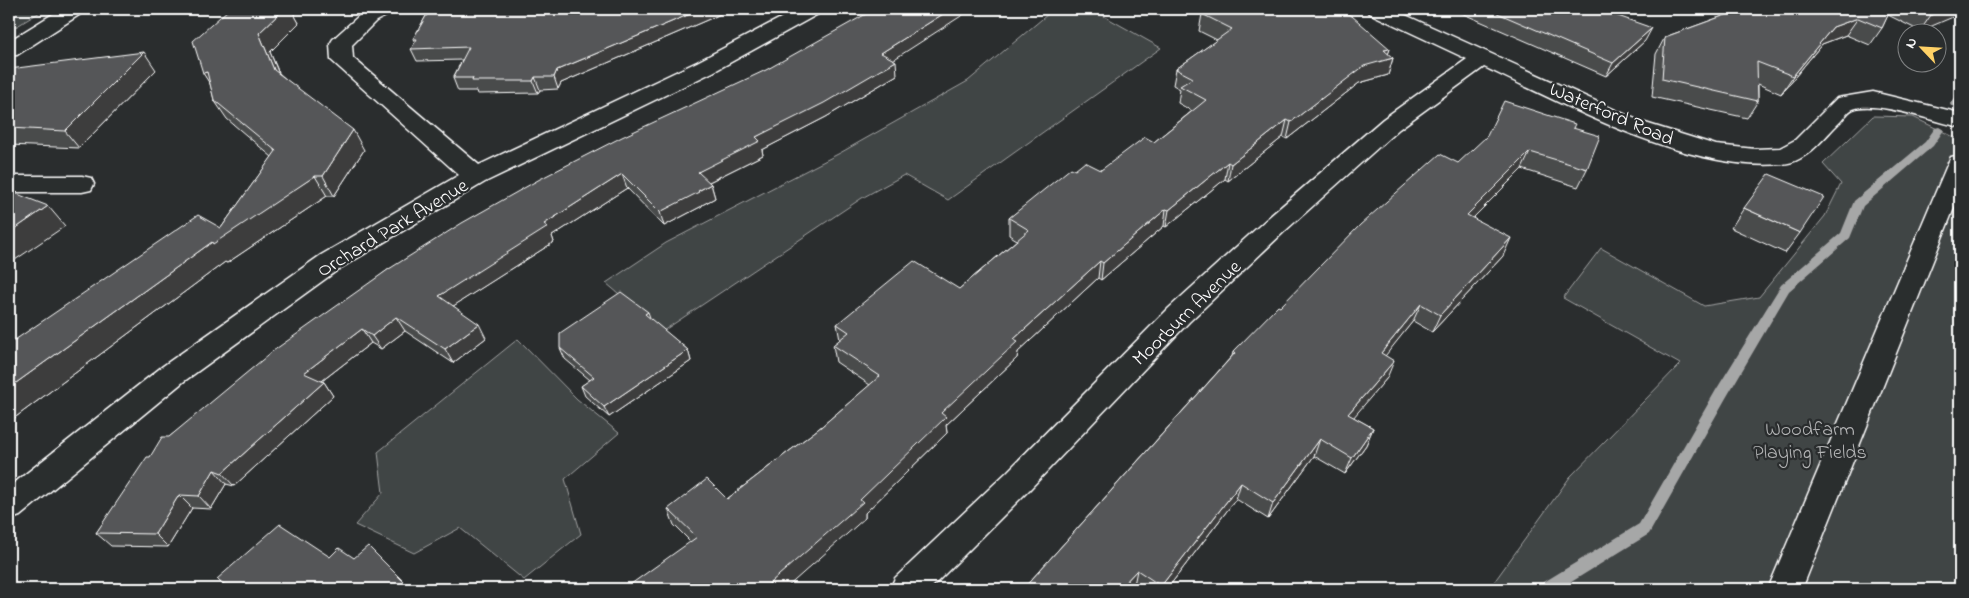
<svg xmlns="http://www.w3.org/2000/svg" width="1969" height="598" font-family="'Indie Flower',sans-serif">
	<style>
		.green { fill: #414445; stroke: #a0a2a2 }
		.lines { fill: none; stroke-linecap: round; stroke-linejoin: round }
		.stream { fill: #a6a7a7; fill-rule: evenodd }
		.minor-casing { stroke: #fff; stroke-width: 3 }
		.minor { fill: #2a2d2e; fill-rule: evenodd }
		.wall { fill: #494b4c; stroke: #fff }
		.shaded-wall { fill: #3c3d3e; stroke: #fff }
		.building { fill: #555758; stroke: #fff }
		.labels { text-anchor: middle; stroke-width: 4.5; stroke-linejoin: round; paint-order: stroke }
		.street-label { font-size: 20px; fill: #fff; stroke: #2a2d2e }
		.park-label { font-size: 20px; fill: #b3b4b5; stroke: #2a2d2e }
	</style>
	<rect width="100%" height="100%" fill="#2a2d2e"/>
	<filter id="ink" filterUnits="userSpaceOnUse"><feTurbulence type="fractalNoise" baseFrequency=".02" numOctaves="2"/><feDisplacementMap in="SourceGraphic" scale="10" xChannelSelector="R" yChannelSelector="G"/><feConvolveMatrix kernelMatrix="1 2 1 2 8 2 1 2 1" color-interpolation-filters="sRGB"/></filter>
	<g filter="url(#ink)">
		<path class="green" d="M9,9H45L9,31Z
			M1054,9H1111L1102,15L1161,48L948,200L904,175L862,198L663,331L606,283L666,243L840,153L968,81Z
			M1873,116L1913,117L1960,140V589H1489L1570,477L1680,364L1563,298L1601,248L1704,306L1759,297L1825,216L1841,184L1823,164Z
			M518,339L577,399L619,433L565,479L581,534L524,580L460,528L414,553L355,525L383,493L378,452Z"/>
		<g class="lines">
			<path class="stream" d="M1960,93L1959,106H1951L1950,104L1956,94Z
				M1939,127L1944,130L1933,146L1863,206L1850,238L1789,291L1726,398L1649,534L1560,589H1543L1544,582L1639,524L1716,390L1781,285L1841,233L1854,201L1925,142L1935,128Z"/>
			<g class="minor-casing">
				<path id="minor" d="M61,9H85L82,13L17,55L9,56V41Z
					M369,9H395L392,13L376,21L352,45L353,58L479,165L697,62L798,9H823L820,13L713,72L485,182L339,269L183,382L20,516L9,520V487L163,366L321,255L459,175L331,60L330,44L333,39L362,13Z
					M1366,9H1392L1642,122L1716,145L1755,149L1780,148L1795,140L1837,98L1873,92L1960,113V127C1935,122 1876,100 1853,109C1848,111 1844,118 1840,122C1824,137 1807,162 1783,164C1689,173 1569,106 1484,67L1399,129L1286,230L1189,322L1029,490L930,589H890L895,578L1007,472L1169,308L1268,218L1383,119L1467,59L1369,13Z
					M1960,155V193L1802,589H1768L1948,163L1951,157Z
					M9,176H82L91,178L94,184L91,190L82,192H9Z"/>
			</g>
			<use href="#minor" class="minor"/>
		</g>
		<path class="wall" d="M229,9H291L299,23L270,52L279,73L364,150L334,196H327L227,263L225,262L9,422V344L221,228L272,157L227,119L214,100L210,83L203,73Z
			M430,9H730L714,17L561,83L558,89L540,90L538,93L477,94L476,91H458L453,78L462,60L417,61L411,49L415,42L413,39Z
			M1452,9H1601H1600L1645,41L1606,76Z
			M1742,9H1960L1920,31L1888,15L1882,28L1870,45L1846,35L1822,44L1781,94L1758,84V101L1747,118L1652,97L1656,54L1665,37Z
			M1202,14L1390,49L1388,54L1393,58L1388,75L1359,83L1287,139L1283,137L1228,181L1225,179L1166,227L1164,226L1101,280L1098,278L1018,352L1017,358L946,425L947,433L865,513V518L691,542L674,525L668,509L727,499L822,426L870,385L836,362L833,345L840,340L837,324L959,289L1017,240L1009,235V218L1075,170H1101L1154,142L1192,111L1178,103L1180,89L1173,85L1176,69L1217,40L1199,31Z
			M893,60L897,75L826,117L762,150L763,155L709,182L711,184L715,198L702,205V206L664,226L627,188L552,236L554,242L453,306L486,338L453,363L405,331L381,349L371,343L322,381L324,382L333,396L234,486L226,484L211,509L192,508L168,547L111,546L96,533L150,457L169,437L389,269Z
			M9,69L156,70L79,148L9,145Z
			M1573,128L1587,169L1578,187L1522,169L1473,218L1503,256L1432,332L1413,321L1385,355L1387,378L1353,417L1373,428L1366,445L1345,474L1314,456L1268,519L1236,499L1167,589H1140L1134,585L1023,589L1232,356L1233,352L1280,307L1458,163Z
			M1744,208L1800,233L1785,253L1731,228Z
			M650,319L688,350L691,361L609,417L585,396L581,386L590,380L565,359L560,348Z
			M330,557L354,558L411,589H227L217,579Z"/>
		<path class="shaded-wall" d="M284,9H291L299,23L270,52L285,89L274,70L259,33Z
			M702,9H730L714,17L561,83L558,89L554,77L557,70Z
			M951,9H972L882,67L881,53Z
			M1948,9H1960V14L1920,31L1931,15Z
			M1858,18L1846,35L1822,44L1781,94L1793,76L1833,27Z
			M1652,28L1645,41L1606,76L1613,63Z
			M1390,49L1386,60L1393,58L1388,75L1359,83L1287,139L1291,122L1384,50Z
			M144,52L156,70L79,148L65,131Z
			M896,61L897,75L826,117L762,150L763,155L701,186L698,172L756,137Z
			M207,72L215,92L203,73Z
			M535,77L540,90L538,93L533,81Z
			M1287,120L1283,137L1228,181L1231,164Z
			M353,130L364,150L334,196L323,176Z
			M1530,152L1522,169L1459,232L1467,215Z
			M1228,162L1225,179L1166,227L1169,210Z
			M622,174L627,188L552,236L554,242L447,310L439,296L544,224Z
			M315,176L327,196L227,263L225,262L9,422V388L212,242Z
			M711,184L715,198L702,205V206L664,226L660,212Z
			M48,206L65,226L9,264V233Z
			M1166,209L1164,226L1101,280L1103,263Z
			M1511,238L1503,256L1432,332L1440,315Z
			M1100,261L1098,278L1018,352L1017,358L946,425L947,433L865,513V518L785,589H763L860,500L941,413L1014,339Z
			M1421,304L1413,321L1374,370L1381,353Z
			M648,312L652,323L645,314Z
			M396,317L405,331L381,349L372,336Z
			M479,324L486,338L453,363L445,349Z
			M362,329L371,343L314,387L304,373Z
			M688,350L691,361L609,417L604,407Z
			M1394,361L1387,378L1342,431L1348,414Z
			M324,382L333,396L234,486L222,473Z
			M1373,428L1366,445L1345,474L1352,458Z
			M1320,439L1314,456L1268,519L1273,503Z
			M214,470L226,484L211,509L199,496Z
			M1241,483L1236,499L1167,589H1160L1161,586Z
			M179,495L192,508L168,547L155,534Z
			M1137,570L1134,585L1130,589H1119Z"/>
		<path class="building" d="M229,9H284L259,33L274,70L353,130L323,176H315L213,244L212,242L9,388V344L198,215L221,228L276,151L214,100L207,72L203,73L193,41Z
			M430,9H702L557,70L554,77H535L533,81H472L473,78H453L469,47L411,49L417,39H413Z
			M875,9H951L881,53L896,61L824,103L756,137L760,141L698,172L711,184L698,191L699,192L660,212L622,174L544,224L548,227L439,296L479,324L445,349L396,317L372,336L362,329L304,373L324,382L222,473L214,470L199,496L179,495L155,534L96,533L147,457H150L162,437H169L273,351L389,269L462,223L540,179L622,137L766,70Z
			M1210,9H1337L1352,16L1390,49L1384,50L1393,58L1364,66L1291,122L1287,120L1231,164L1228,162L1169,210L1166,209L1103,263L1100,261L1014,339L1018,341L941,413L946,417L860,500L863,502L763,589H624L697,537L668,509L707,479L727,499L822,426L880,376L833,345L849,332L837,324L914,261L959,289L1029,230L1009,218L1071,168L1075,170L1085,162L1101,170L1145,137L1154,142L1206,100L1180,86L1193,78L1176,69L1232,29L1202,14Z
			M1488,9H1598L1652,28L1613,63Z
			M1742,9H1891L1882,28L1858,18L1833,27L1793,76L1757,62L1758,101L1662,79L1665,37Z
			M1918,9H1948L1931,15Z
			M144,52L65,131L9,128V69Z
			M1504,101L1575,124L1573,128L1600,136L1587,169L1530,152L1467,215L1511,238L1440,315L1421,304L1381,353L1394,361L1348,414L1373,428L1352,458L1320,439L1273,503L1241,483L1161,586L1137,570L1119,589H1023L1235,353L1233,352L1278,306L1280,307L1360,225L1440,154L1458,163L1487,136Z
			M1769,174L1824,197L1800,233L1744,208Z
			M12,192L48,206L9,233V194Z
			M621,292L648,312L645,314L688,350L604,407L581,386L594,377L560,348V333Z
			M280,524L330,557L339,548L354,558L368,546L411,589H231L217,579Z"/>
	</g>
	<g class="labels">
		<g class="street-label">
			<text transform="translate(1612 113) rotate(23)" y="7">Waterford Road</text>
			<text transform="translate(392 227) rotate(-31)" y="7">Orchard Park Avenue</text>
			<text transform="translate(1186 312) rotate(-44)" y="7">Moorburn Avenue</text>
		</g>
		<g class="park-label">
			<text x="1810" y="435">Woodfarm<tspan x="1810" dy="23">Playing Fields</tspan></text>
		</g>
	</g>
	<rect width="1969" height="598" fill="none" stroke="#2a2d2e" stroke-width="30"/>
	<rect x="15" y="15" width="1939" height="568" fill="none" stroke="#fff" stroke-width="2" filter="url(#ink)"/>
	<g transform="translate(1922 48) rotate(295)"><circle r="24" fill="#2a2d2e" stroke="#7f8182"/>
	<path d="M0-4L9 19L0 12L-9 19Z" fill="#ffd166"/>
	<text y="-8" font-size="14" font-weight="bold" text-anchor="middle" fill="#ffffff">N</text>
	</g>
</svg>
